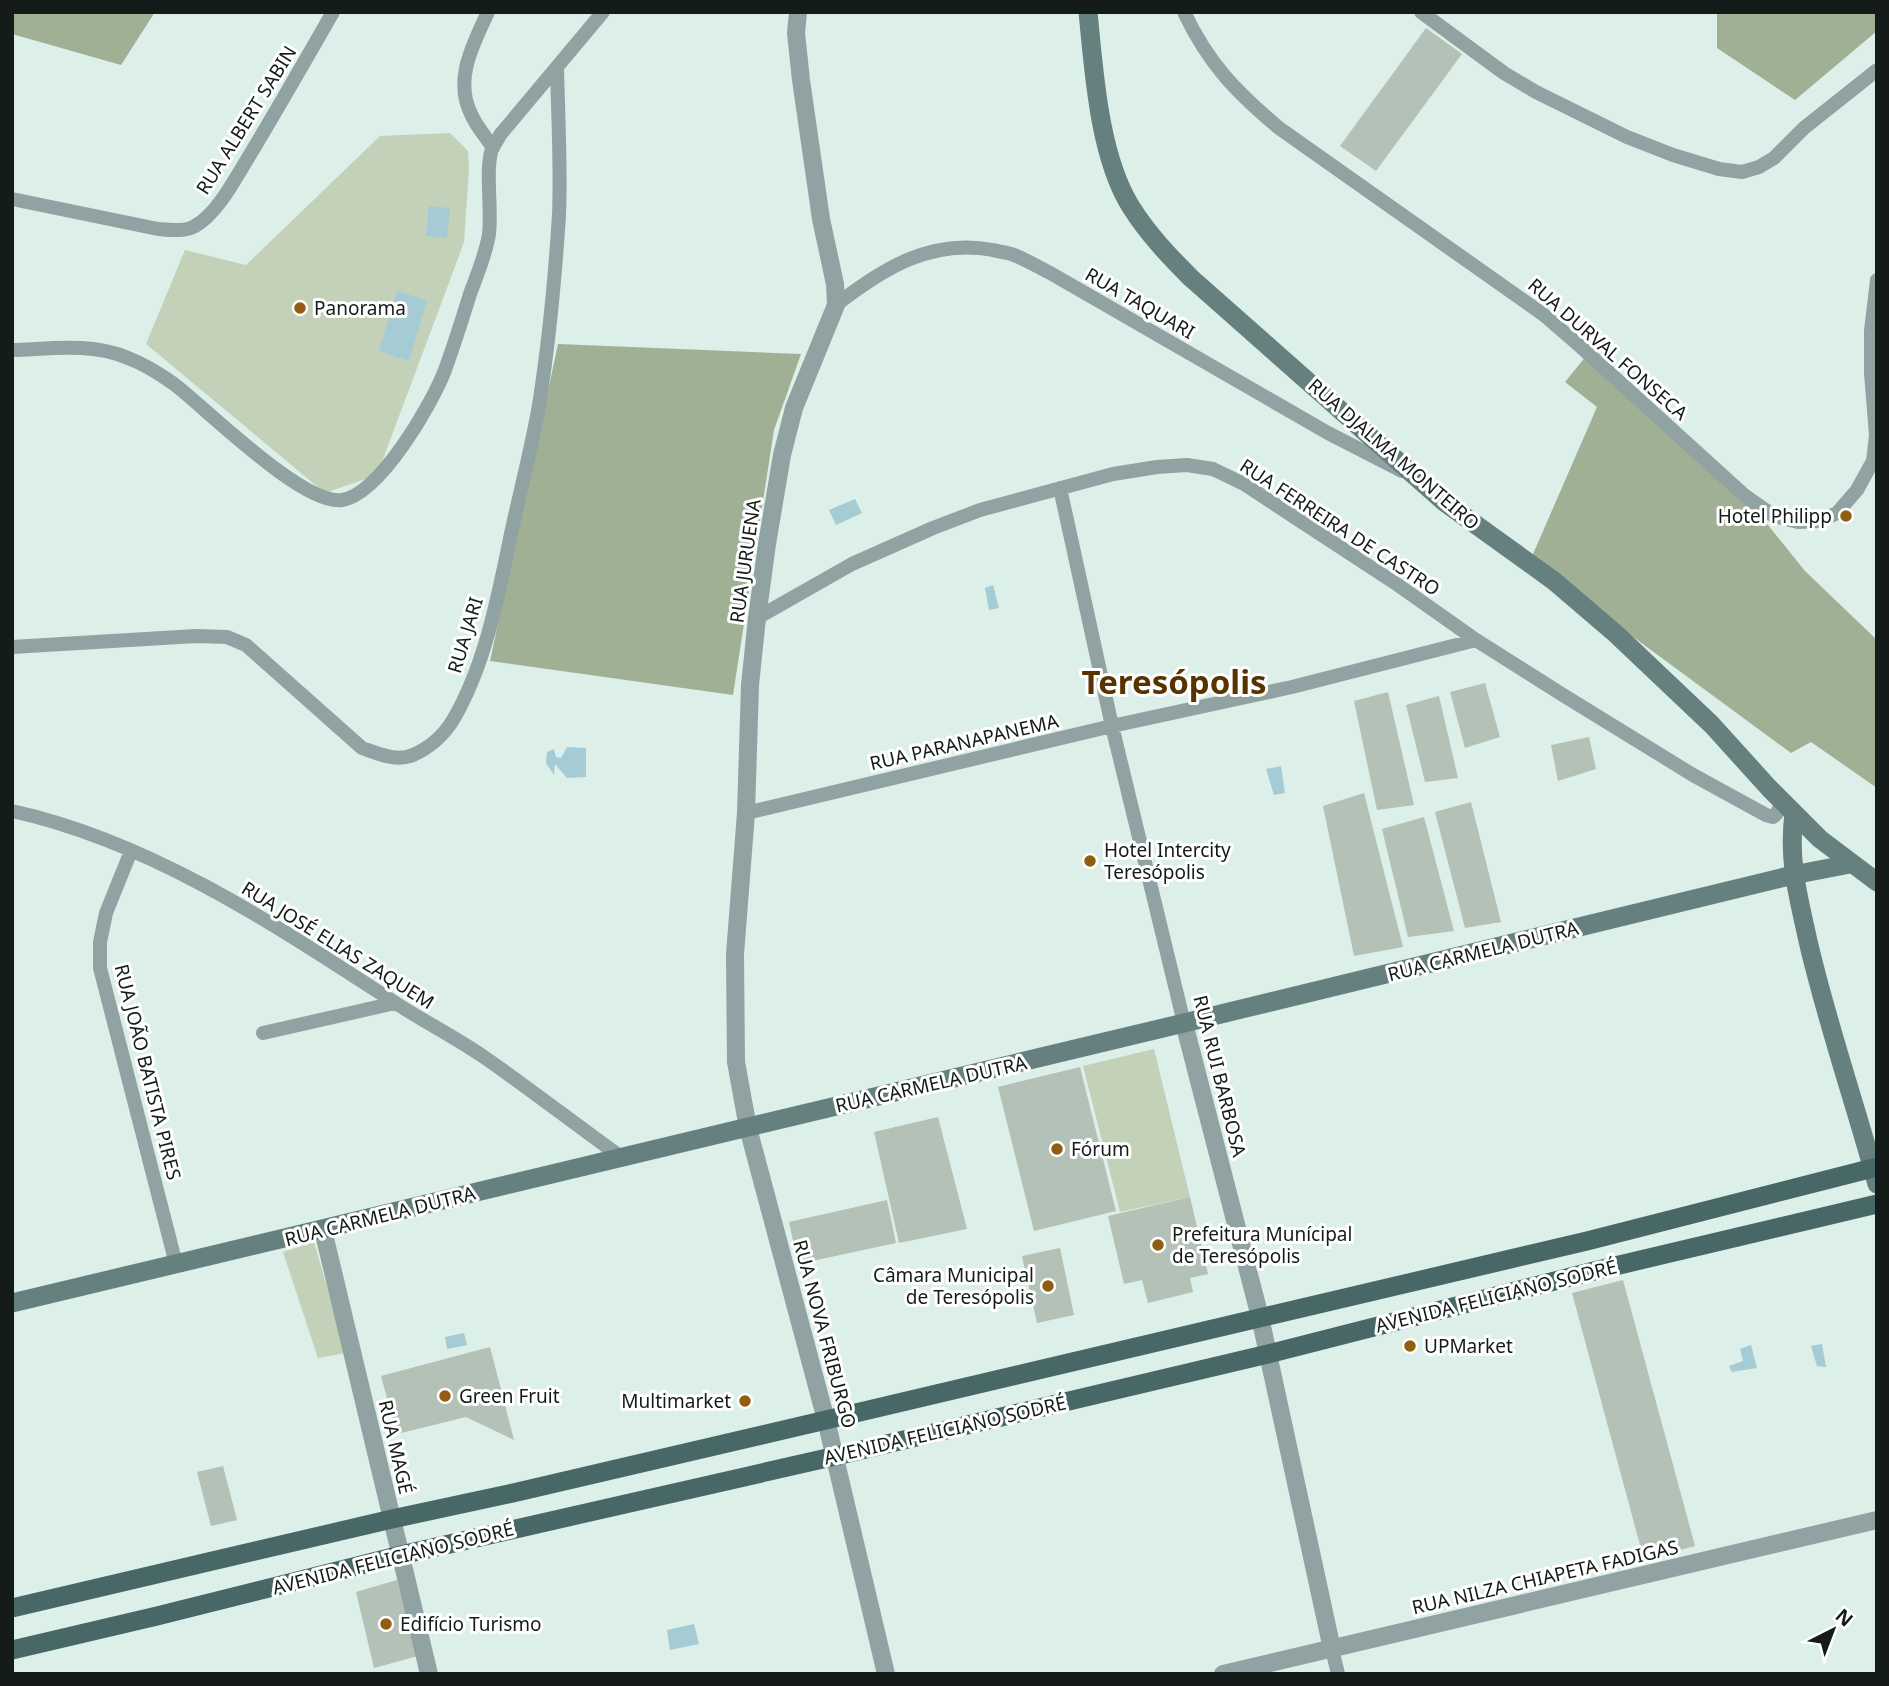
<svg xmlns="http://www.w3.org/2000/svg" width="1889" height="1686" font-family="'Noto Sans',sans-serif">
	<style>
		.green { fill: #c3d1b9 }
		.forest { fill: #a0b095 }
		.water { fill: #a5cbd5 }
		.building { fill: #b3c1b7 }
		.lines { fill: none; stroke-linecap: round; stroke-linejoin: round }
		.minor { stroke: #91a2a2; stroke-width: 14 }
		.tertiary { stroke: #91a2a2; stroke-width: 18 }
		.secondary { stroke: #66807f; stroke-width: 19 }
		.primary { stroke: #486767; stroke-width: 19 }
		.poi-dot { fill: #925d12; stroke: #fff; stroke-width: 2.5 }
		.labels { text-anchor: middle; stroke-width: 6; stroke-linejoin: round; paint-order: stroke }
		.street-label { font-size: 19px; fill: #141b19; stroke: #fff }
		.poi-label { font-size: 19px; fill: #141b19; stroke: #fff; text-anchor: start }
		.town-label { font-size: 33px; font-weight: bold; fill: #573300; stroke: #fff }
	</style>
	<rect width="100%" height="100%" fill="#dcefe9"/>
	<path class="green" d="M450,133L468,151L469,169L464,242L453,272L377,475L325,493L146,344L185,250L246,265L380,136Z
		M1154,1049L1190,1197L1120,1212L1083,1066Z
		M314,1242L346,1353L318,1358L283,1252Z"/>
	<path class="forest" d="M12,12H155L121,65L12,34Z
		M1717,12H1877V31L1795,100L1717,48Z
		M558,344L801,354L774,430L733,695L490,661Z
		M1587,355L1747,499L1805,571L1877,640V788L1811,742L1791,753L1530,561L1597,407L1565,382Z"/>
	<path class="water" d="M429,206L450,208L447,238L426,236Z
		M397,291L427,300L409,361L379,351Z
		M855,499L862,513L836,525L829,510Z
		M993,585L999,608L989,610L985,588Z
		M567,747L586,748V777L567,778L555,764L554,775L546,763L547,752L554,749L556,757L561,758Z
		M1281,766L1285,793L1274,795L1266,769Z
		M464,1333L467,1345L447,1349L445,1337Z
		M1822,1344L1826,1367L1817,1366L1811,1346Z
		M1751,1345L1757,1368L1732,1372L1729,1366L1743,1361L1740,1349Z
		M694,1624L699,1644L670,1650L667,1630Z"/>
	<path class="building" d="M1426,28L1462,54L1376,171L1340,146Z
		M1485,683L1500,737L1465,748L1450,692Z
		M1388,692L1414,805L1377,810L1354,701Z
		M1439,696L1458,778L1425,782L1406,705Z
		M1589,737L1596,769L1558,781L1551,745Z
		M1364,793L1403,947L1354,956L1323,806Z
		M1471,802L1501,922L1465,928L1435,812Z
		M1424,817L1454,931L1408,937L1382,829Z
		M1080,1067L1116,1211L1034,1231L998,1087Z
		M938,1117L967,1229L899,1243L874,1132Z
		M1190,1197L1208,1274L1190,1278L1193,1292L1148,1303L1142,1280L1124,1284L1108,1216Z
		M887,1200L896,1243L798,1264L789,1222Z
		M1060,1248L1074,1315L1037,1323L1022,1256Z
		M1623,1280L1695,1546L1644,1560L1572,1293Z
		M490,1347L514,1440L466,1417L397,1434L381,1376Z
		M223,1466L237,1520L211,1526L197,1472Z
		M397,1580L418,1656L374,1668L356,1592Z"/>
	<g class="lines">
		<path class="minor" d="M488,12C473,45 453,80 472,116C477,127 486,137 493,148
			M1184,12C1208,63 1236,92 1279,128L1544,315L1581,347L1744,495L1774,516L1798,522L1819,521L1837,513L1857,490L1873,461L1876,435L1871,373V331L1877,280
			M1421,12L1504,73L1536,92L1627,137L1673,155L1719,169L1742,172L1759,167L1774,158L1804,128L1877,70
			M12,199L158,229C170,230 185,232 195,226C217,214 235,179 248,158C277,110 305,61 333,12
			M836,305C882,269 931,238 993,250C999,252 1007,252 1014,255C1027,260 1040,268 1052,274L1328,433L1402,471
			M12,350C50,349 91,342 128,358C144,364 160,374 174,384C207,409 303,506 342,500C380,494 432,404 445,370C454,345 462,320 470,294C477,275 486,254 489,234C492,209 485,169 492,149C494,144 498,140 500,135L603,12
			M1060,488L1112,726L1184,1023
			M757,618L852,564L933,528L980,510L1113,474L1157,467L1187,465L1213,469L1244,484L1398,585L1476,640L1563,695L1693,775L1766,815L1773,817C1779,813 1780,807 1781,801
			M12,647L196,636L227,637L246,645L362,748C379,754 396,762 413,755C429,748 444,735 453,720C486,664 499,592 512,529C521,488 532,446 539,405C549,342 555,278 559,215C561,166 558,116 557,67
			M12,811C150,841 277,926 394,1002C423,1021 455,1037 484,1057C530,1089 575,1124 621,1157
			M746,813L1112,726L1292,687L1476,640
			M131,851L106,913L100,942V968L176,1264
			M263,1033L395,1003
			M1332,1649L1338,1674"/>
		<path class="tertiary" d="M798,12L796,33L801,80L821,219L835,284L836,305L794,408L782,455L767,544L757,618L750,685L746,813L735,954L736,1062L748,1128L826,1420L886,1674
			M1184,1023L1260,1317L1332,1649
			M323,1230L429,1674
			M1223,1674L1877,1520"/>
		<path class="secondary" d="M1088,12C1094,72 1099,156 1131,207C1148,234 1169,256 1191,278L1443,501L1554,581L1616,634L1712,725L1769,788L1820,839L1877,882
			M1794,813C1788,862 1798,894 1808,941C1827,1023 1855,1103 1877,1184
			M12,1303L1184,1023L1793,875L1850,864"/>
		<path class="primary" d="M12,1608L392,1519L513,1493L826,1420L1587,1241L1877,1167
			M12,1650L157,1616L401,1555L836,1456L1268,1354L1594,1271L1877,1204"/>
	</g>
	<g class="poi-dot">
		<circle cx="300" cy="308" r="7"/>
		<circle cx="1846" cy="516" r="7"/>
		<circle cx="1090" cy="861" r="7"/>
		<circle cx="1057" cy="1149" r="7"/>
		<circle cx="1158" cy="1245" r="7"/>
		<circle cx="1048" cy="1286" r="7"/>
		<circle cx="1410" cy="1346" r="7"/>
		<circle cx="445" cy="1396" r="7"/>
		<circle cx="745" cy="1401" r="7"/>
		<circle cx="386" cy="1624" r="7"/>
	</g>
	<g class="labels">
		<g class="street-label">
			<text transform="translate(246 120) rotate(-58)" y="7">RUA ALBERT SABIN</text>
			<text transform="translate(1140 303) rotate(30)" y="7">RUA TAQUARI</text>
			<text transform="translate(1608 349) rotate(41)" y="7">RUA DURVAL FONSECA</text>
			<text transform="translate(1394 454) rotate(41)" y="7">RUA DJALMA MONTEIRO</text>
			<text transform="translate(1340 527) rotate(33)" y="7">RUA FERREIRA DE CASTRO</text>
			<text transform="translate(745 561) rotate(-82)" y="7">RUA JURUENA</text>
			<text transform="translate(465 635) rotate(-73)" y="7">RUA JARI</text>
			<text transform="translate(964 742) rotate(-13)" y="7">RUA PARANAPANEMA</text>
			<text transform="translate(338 945) rotate(32)" y="7">RUA JOSÉ ELIAS ZAQUEM</text>
			<text transform="translate(1483 951) rotate(-14)" y="7">RUA CARMELA DUTRA</text>
			<text transform="translate(148 1072) rotate(76)" y="7">RUA JOÃO BATISTA PIRES</text>
			<text transform="translate(1220 1076) rotate(76)" y="7">RUA RUI BARBOSA</text>
			<text transform="translate(931 1084) rotate(-13)" y="7">RUA CARMELA DUTRA</text>
			<text transform="translate(380 1216) rotate(-14)" y="7">RUA CARMELA DUTRA</text>
			<text transform="translate(1496 1296) rotate(-14)" y="7">AVENIDA FELICIANO SODRÉ</text>
			<text transform="translate(825 1334) rotate(75)" y="7">RUA NOVA FRIBURGO</text>
			<text transform="translate(945 1430) rotate(-13)" y="7">AVENIDA FELICIANO SODRÉ</text>
			<text transform="translate(396 1447) rotate(77)" y="7">RUA MAGÉ</text>
			<text transform="translate(393 1558) rotate(-14)" y="7">AVENIDA FELICIANO SODRÉ</text>
			<text transform="translate(1545 1577) rotate(-13)" y="7">RUA NILZA CHIAPETA FADIGAS</text>
		</g>
		<g class="poi-label">
			<text x="314" y="315">Panorama</text>
			<text x="1832" y="523" text-anchor="end">Hotel Philipp</text>
			<text x="1104" y="857">Hotel Intercity<tspan x="1104" dy="22">Teresópolis</tspan></text>
			<text x="1071" y="1156">Fórum</text>
			<text x="1172" y="1241">Prefeitura Munícipal<tspan x="1172" dy="22">de Teresópolis</tspan></text>
			<text x="1034" y="1282" text-anchor="end">Câmara Municipal<tspan x="1034" dy="22">de Teresópolis</tspan></text>
			<text x="1424" y="1353">UPMarket</text>
			<text x="459" y="1403">Green Fruit</text>
			<text x="731" y="1408" text-anchor="end">Multimarket</text>
			<text x="400" y="1631">Edifício Turismo</text>
		</g>
		<g class="town-label">
			<text x="1174" y="694">Teresópolis</text>
		</g>
	</g>
	<rect width="1889" height="1686" fill="none" stroke="#141b19" stroke-width="28"/>
	<g transform="translate(1833 1630) rotate(42)" stroke="#ffffff" stroke-width="5" paint-order="stroke">
	<path d="M0-5L12 26L0 18L-12 26Z" fill="#141b19"/>
	<text y="-10" font-size="19" font-weight="bold" text-anchor="middle" fill="#141b19">N</text>
	</g>
</svg>
